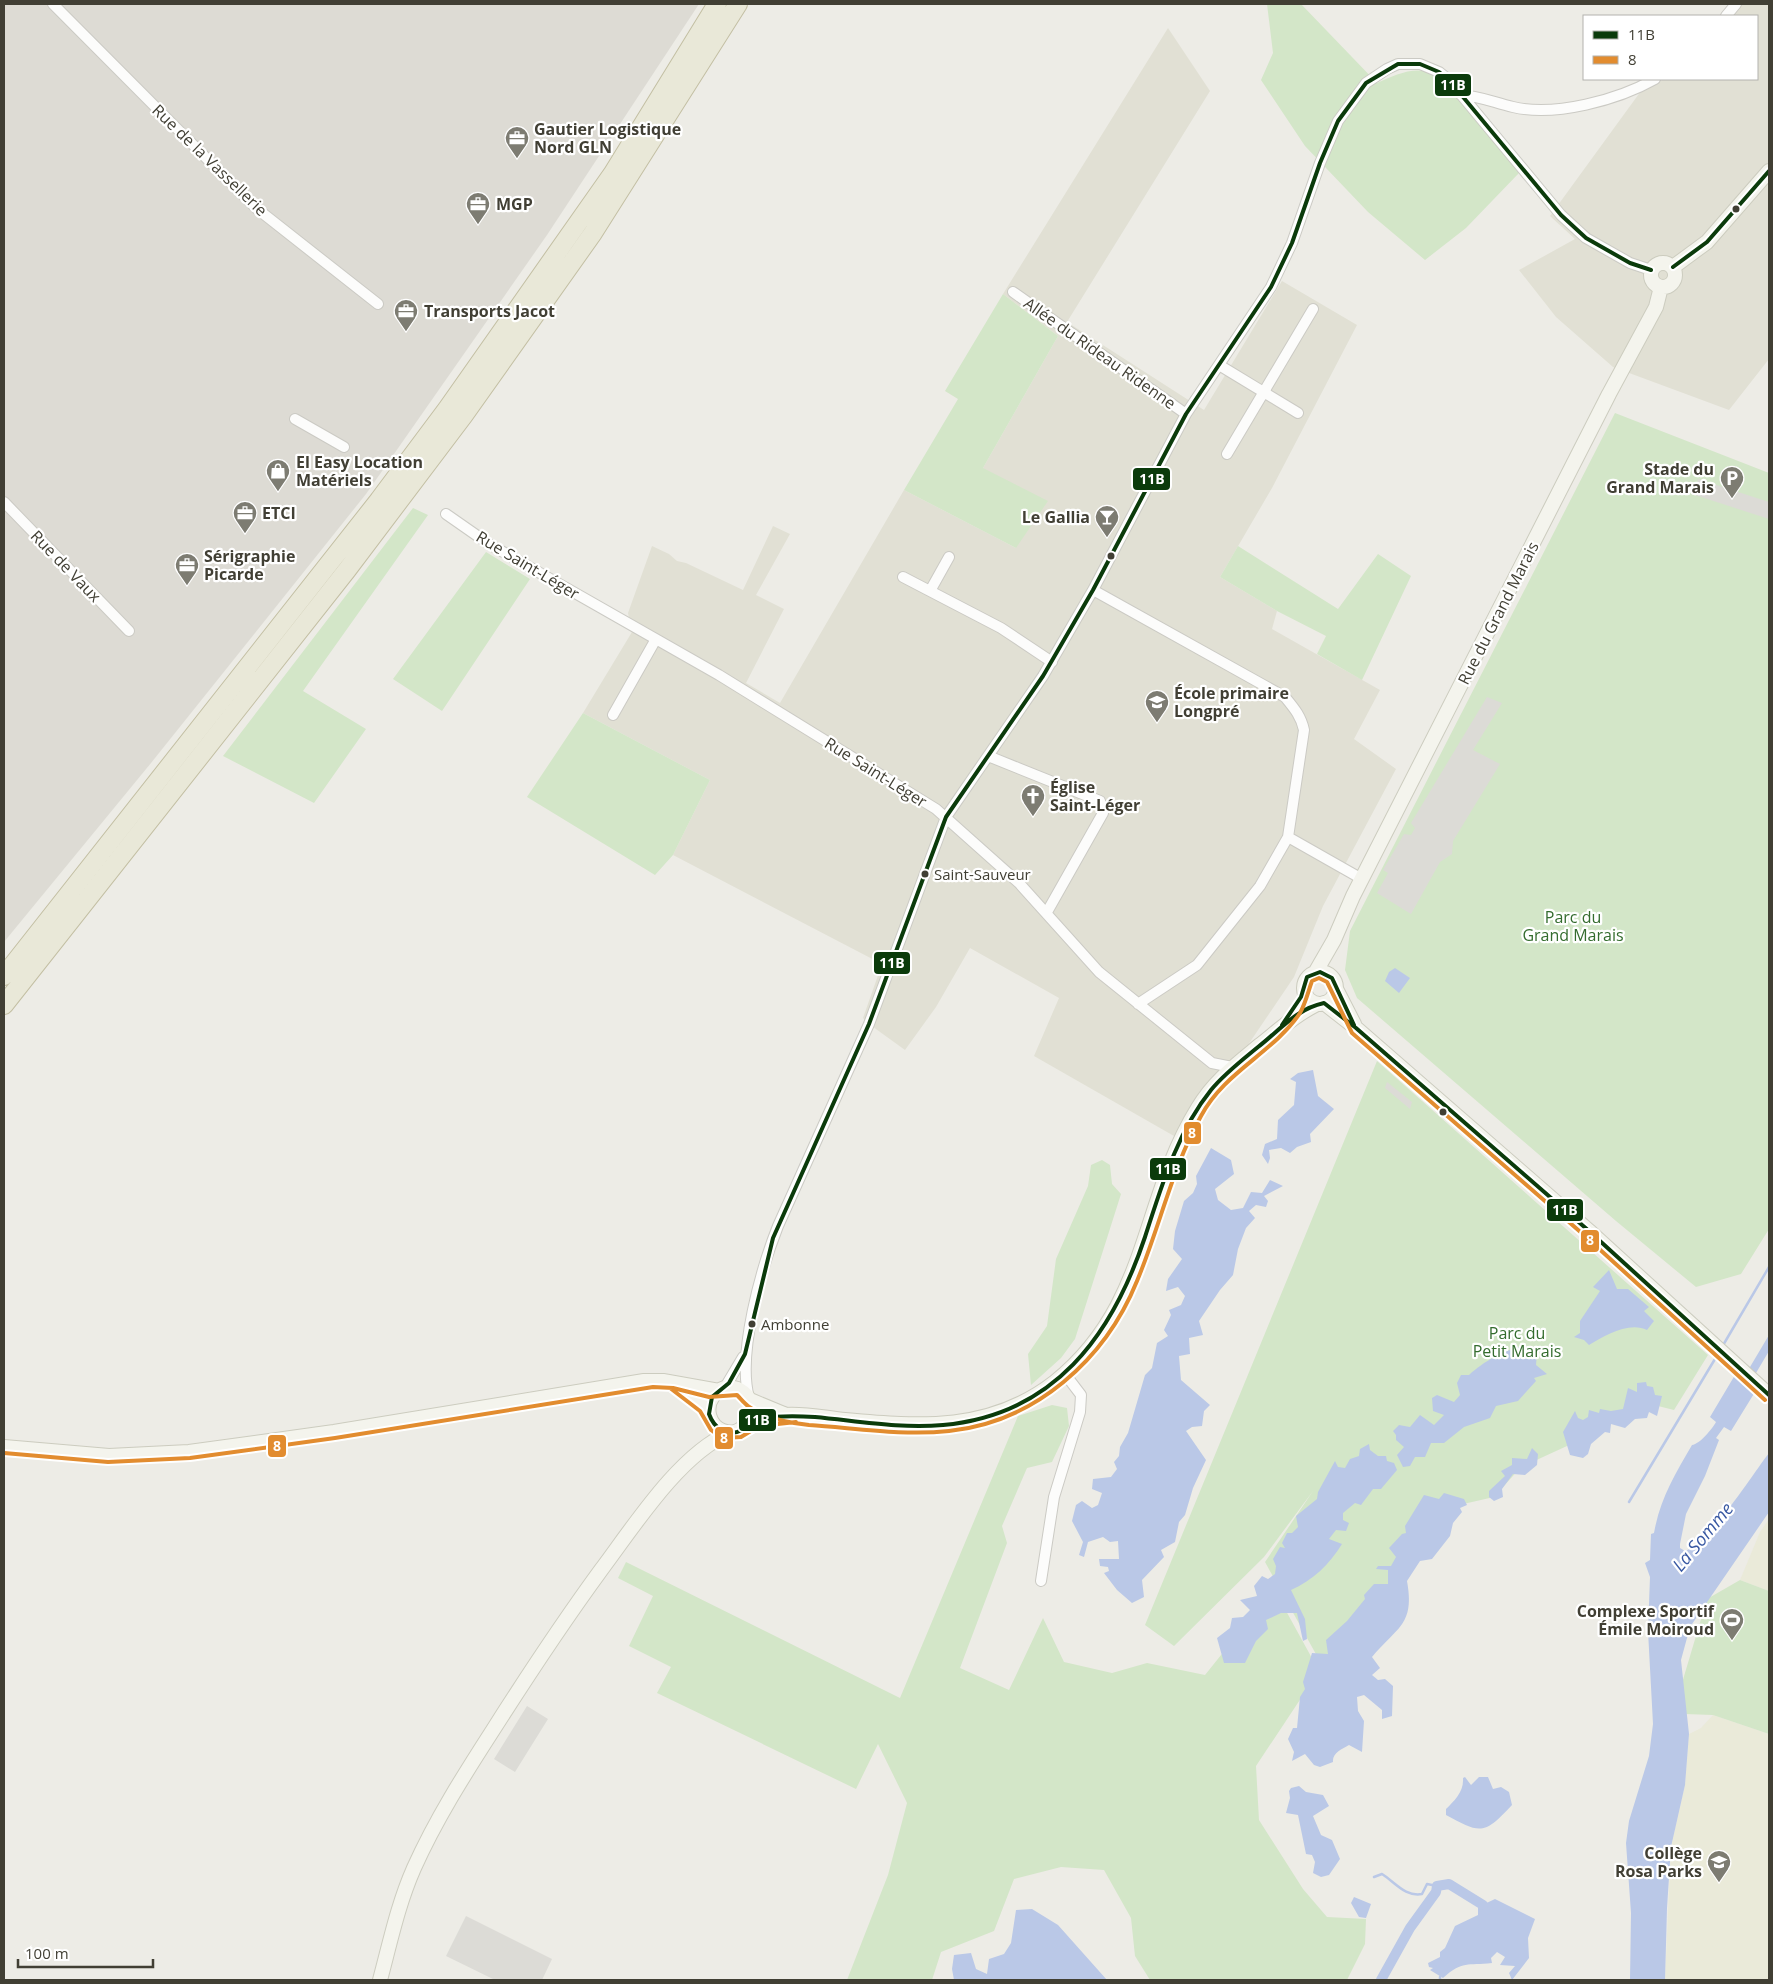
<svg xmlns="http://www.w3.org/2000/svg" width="1773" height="1984" font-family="'Open Sans',sans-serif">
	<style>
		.residential { fill: #e1e0d4 }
		.industrial { fill: #dddbd4 }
		.education { fill: #eaead9 }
		.green { fill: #d3e6c8 }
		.parking { fill: #dcdbd6 }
		.water { fill: #bac8e7 }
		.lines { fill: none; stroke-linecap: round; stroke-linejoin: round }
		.stream { stroke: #bac8e7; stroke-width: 2.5 }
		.canal { stroke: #bac8e7; stroke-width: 10 }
		.street-casing { stroke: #cbcac4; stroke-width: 12 }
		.secondary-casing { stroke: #ccccbf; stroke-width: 16 }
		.highway-casing { stroke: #c3bfa3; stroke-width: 20 }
		.street { stroke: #fcfcfb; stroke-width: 10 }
		.secondary { stroke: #f4f4ed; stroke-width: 14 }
		.highway { stroke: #e9e8d8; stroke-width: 18 }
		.bus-1-casing { stroke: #fff; stroke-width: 8 }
		.bus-2-casing { stroke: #fff; stroke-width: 8 }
		.bus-1 { stroke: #0b3b0b; stroke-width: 4 }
		.bus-2 { stroke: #e28c2f; stroke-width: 4 }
		.bus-dot { fill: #413f34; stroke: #fff; stroke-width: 2 }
		.labels { text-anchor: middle; stroke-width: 4.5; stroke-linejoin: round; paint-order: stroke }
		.bus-label { font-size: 15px; fill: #413f34; stroke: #fff; text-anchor: start }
		.poi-label { font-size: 16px; font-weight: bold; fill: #413f34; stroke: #fff; text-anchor: start }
		.street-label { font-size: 16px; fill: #413f34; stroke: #fff }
		.park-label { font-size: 16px; fill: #346c2e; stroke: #fff }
		.water-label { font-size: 18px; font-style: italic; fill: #3858a2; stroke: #fff }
		.line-badge { stroke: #fff; stroke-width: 2 }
		.badge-label { font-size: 14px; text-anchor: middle; font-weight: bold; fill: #fff }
	</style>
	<rect width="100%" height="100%" fill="#edece6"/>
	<path class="residential" d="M1739,4H1769V359L1729,410L1613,367L1556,317L1519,270L1575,239L1550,216L1641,91L1664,79H1757V16H1728Z
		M1168,28L1210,91L1067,322L1204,410L1282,281L1357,325L1272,488L1220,577L1277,611L1272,629L1380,690L1354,739L1396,769L1323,906L1294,977L1210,1101L1188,1144L1034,1056L1059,998L970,948L936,1007L905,1050L869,1024L863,1018L882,964L673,855L710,780L583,713L632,632L628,613L652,546L669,554L677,561L686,563L743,590L773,526L790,534L756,595L784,609L746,683L780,703L904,490L1016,548L983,468L1058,336L1003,294Z"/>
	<path class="industrial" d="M4,4H699L547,235L366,494L151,763L4,942Z"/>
	<path class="education" d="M1769,1519V1591L1740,1580L1760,1532Z
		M1713,1715L1769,1734V1980H1665L1671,1847L1685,1785L1689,1734L1701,1728Z"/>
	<path class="green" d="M1267,4H1301L1377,83C1395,75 1413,66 1433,73C1450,80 1504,155 1519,173L1466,228L1425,260L1368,212L1305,146L1261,80L1273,53Z
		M1003,294L1058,336L983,468L1048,501L1016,548L904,490L958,399L945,391Z
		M1615,413L1769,473V1229L1741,1274L1696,1287L1616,1221L1357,998L1345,970L1350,931Z
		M413,508L428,515L303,691L366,729L314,803L223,756Z
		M1238,546L1338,609L1378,554L1411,576L1362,680L1317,654L1326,636L1277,611L1220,577Z
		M486,552L530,579L442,711L393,679Z
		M583,713L710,780L673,855L655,875L527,797Z
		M1377,1061L1708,1355L1674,1410L1646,1403L1580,1440L1521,1467L1494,1497L1437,1510L1333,1685L1265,1562L1313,1491L1264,1557L1174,1646L1145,1625Z
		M1102,1160L1110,1165L1112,1184L1121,1194L1075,1339L1061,1358L1031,1385L1028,1354L1047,1326L1056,1259L1088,1186L1091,1165Z
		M1052,1405L1067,1408L1069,1426L1052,1462L1027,1468L1002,1526L1007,1543L960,1668L1009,1690L1043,1618L1064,1662L1112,1673L1147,1663L1205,1675L1274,1589L1319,1671L1256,1766L1259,1820L1303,1889L1327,1917L1366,1919L1365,1944L1347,1980H1150L1135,1956L1131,1918L1104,1870L1061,1867L1014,1879L994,1931L941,1952L932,1980H847L888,1875L907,1803L878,1744L856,1789L657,1693L671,1667L629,1646L653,1596L618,1578L626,1562L900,1698L1018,1416Z
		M1740,1580L1769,1591V1734L1713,1715L1685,1714L1682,1683L1707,1599Z"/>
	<path class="parking" d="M1698,479L1769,502V519L1695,495Z
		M1487,697L1502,703L1473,750L1500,764L1453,841L1452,854L1440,862L1411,914L1377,893L1388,873L1383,870L1404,834L1411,835L1415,828L1411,823Z
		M1387,1082L1412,1102L1410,1109L1385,1088Z
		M527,1706L548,1719L515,1772L494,1759Z
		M466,1916L552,1959L542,1980H495L446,1956Z"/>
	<path class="water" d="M1395,968L1410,978L1399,993L1385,981L1389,972Z
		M1313,1070L1318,1096L1334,1109L1310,1134L1311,1142L1297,1147L1290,1153L1281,1148L1269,1150L1270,1158L1268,1164L1262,1155L1265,1144L1277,1139L1278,1120L1294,1105L1296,1082L1290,1079L1298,1073Z
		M1211,1148L1231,1160L1234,1174L1215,1189L1218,1200L1231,1210L1243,1208L1251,1192L1262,1193L1270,1180L1283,1186L1264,1196L1268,1201L1266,1207L1256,1205L1249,1211L1255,1218L1246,1228L1238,1249L1233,1275L1220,1290L1199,1321L1203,1335L1189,1338L1190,1354L1179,1356L1181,1380L1210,1405L1204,1411L1202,1426L1192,1427L1186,1431L1206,1460L1193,1488L1185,1515L1179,1522L1175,1542L1161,1550L1164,1557L1142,1580L1144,1597L1132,1603L1117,1590L1104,1573L1109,1571L1108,1567L1100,1566L1099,1559H1119L1118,1541L1110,1542L1103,1537L1088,1542L1084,1557L1079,1555L1083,1542L1072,1521L1076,1505L1082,1501L1092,1508L1098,1505L1102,1493L1092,1489L1093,1479L1111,1477L1117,1469L1114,1462L1119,1456L1120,1447L1128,1433L1145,1375L1152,1368L1157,1343L1168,1336L1164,1330L1171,1315L1169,1310L1181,1305L1185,1296L1178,1287L1166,1291L1168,1279L1182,1259L1173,1249L1175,1231L1184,1201L1193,1193L1197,1184L1196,1176Z
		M1609,1270L1617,1289H1628L1649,1307L1644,1311L1654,1321L1647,1330C1629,1321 1604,1336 1589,1345L1584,1340L1574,1337L1580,1333V1321L1600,1291L1593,1287Z
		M1769,1335V1351L1756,1373L1755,1392L1731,1431L1724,1427L1716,1438L1719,1440L1705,1476L1686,1514L1680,1544V1548L1685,1551C1710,1542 1752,1475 1769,1453V1512L1690,1627L1681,1660L1689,1734L1685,1785L1671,1847L1667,1908L1665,1980H1630L1631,1913L1626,1843L1629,1821L1649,1756L1653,1724L1648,1631L1650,1577L1645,1563L1650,1560L1651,1534L1654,1533C1660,1499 1675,1474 1692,1445C1700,1444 1712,1429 1716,1422L1710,1417L1735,1375L1750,1367Z
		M1525,1346L1537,1353L1536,1365L1547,1374L1534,1378L1536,1381L1518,1401L1496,1406L1490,1418L1464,1427L1444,1443H1431L1425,1457H1415L1410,1466L1403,1467L1397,1455L1404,1447L1396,1440V1435L1393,1431L1399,1425L1410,1427L1420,1415L1434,1425L1444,1415L1433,1411L1432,1398L1437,1395L1454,1402L1460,1395L1457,1383L1461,1375H1469C1483,1362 1505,1349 1525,1346Z
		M1646,1382L1647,1386L1653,1387L1655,1395L1662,1396L1657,1416L1649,1412L1647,1418L1635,1419L1625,1428L1611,1424L1610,1433L1605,1432L1591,1444L1588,1454L1583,1458L1570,1455L1563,1432L1575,1411L1578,1418L1583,1420L1588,1417L1589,1410L1599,1413L1600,1409L1611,1411L1623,1409L1628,1388L1637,1392V1383Z
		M1369,1444L1370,1450L1378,1456H1386L1387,1461L1394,1463L1397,1470L1381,1489H1373L1361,1505L1355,1503L1343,1513V1520L1349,1523L1346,1531L1336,1530L1329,1539L1342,1544C1330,1564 1312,1581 1291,1590L1305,1619L1307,1639L1303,1641L1297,1613H1281L1266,1620L1268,1629L1256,1641L1245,1663H1224L1217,1638L1230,1628L1232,1618L1243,1617L1250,1610L1240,1600L1257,1596L1254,1586L1262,1576L1268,1579L1275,1574L1276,1566L1273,1559L1280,1547L1285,1548L1282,1543L1287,1533H1292L1298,1527L1296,1516L1317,1499L1318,1492L1335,1461L1338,1467L1345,1468L1350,1459L1359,1456L1360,1449Z
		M1532,1448L1538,1454L1537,1465L1525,1475L1513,1474L1502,1489L1503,1497L1494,1501L1489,1497V1491L1505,1476L1501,1471L1512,1465V1458L1527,1459Z
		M1444,1493L1464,1499L1467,1505L1460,1508L1462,1512L1453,1523L1450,1536L1432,1559L1420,1561L1407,1581C1415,1625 1397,1627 1372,1657L1380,1668L1372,1675L1378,1680L1385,1679L1393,1686L1392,1716L1382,1719V1710L1364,1695L1357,1697L1358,1711L1364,1721L1362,1752L1349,1745C1342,1749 1332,1753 1333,1762L1320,1767L1314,1765L1305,1754L1292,1761L1294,1752L1288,1739L1293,1728H1297L1300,1697L1305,1689L1303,1682L1312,1653L1328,1654L1326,1640L1347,1621L1365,1599L1364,1595L1374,1584H1388V1570L1376,1569L1378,1566H1391L1396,1557L1389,1548L1402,1534L1406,1533L1405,1526L1424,1495L1439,1499Z
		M1465,1777L1471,1785L1479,1777H1488L1493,1789L1501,1787L1509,1792L1512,1805C1484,1835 1481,1834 1446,1815V1809C1454,1801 1464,1792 1463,1778Z
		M1299,1786L1306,1792L1323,1795L1329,1806L1313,1816L1321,1835L1332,1840L1340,1859L1329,1875L1321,1877L1313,1873L1315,1862L1312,1855L1306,1854L1298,1815L1286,1813L1290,1798L1289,1791L1291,1788Z
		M1354,1897L1371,1904L1366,1918L1359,1917L1351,1903Z
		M1495,1899L1535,1919L1528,1938L1529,1958L1512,1980L1509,1973L1515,1966L1500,1965L1505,1957L1497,1952L1491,1958L1492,1963C1467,1966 1463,1960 1443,1978L1430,1970L1433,1968L1429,1967L1428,1963L1440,1957V1952L1445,1948L1455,1926L1478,1915V1907Z
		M1032,1909L1058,1925L1107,1980H954L952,1969L954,1955L971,1953L976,1969L987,1974L989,1959L1004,1954L1011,1943L1016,1910Z"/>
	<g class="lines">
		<path class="stream" d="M1722,1347L1769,1267
			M1629,1502L1718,1354
			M1374,1877L1382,1874C1396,1883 1405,1897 1422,1894L1427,1884L1437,1886
			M1440,1980V1977"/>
		<path class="canal" d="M1381,1980L1410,1928L1436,1892L1437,1886L1449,1884L1483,1905"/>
		<g class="street-casing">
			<path id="street" d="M53,4L256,208L378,304
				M1726,16L1736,4
				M1461,95C1480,96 1495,103 1513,107C1555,117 1618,100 1655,79
				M1013,292L1186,414
				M1219,365L1298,413
				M295,419L344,447
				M1227,454L1313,309
				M4,502L129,631
				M446,514L489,544L719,675L936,809L1019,883L1099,972L1212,1063L1232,1067
				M903,577L1001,628L1052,662
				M1093,590L1285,697C1294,708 1301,716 1304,730L1288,837
				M930,591L949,557
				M613,715L656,639
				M988,756L1100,801L1103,813L1047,912
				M1138,1004L1197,965L1260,886L1288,837L1362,879
				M724,1389L743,1357
				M749,1398C737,1354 761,1269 778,1226L869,1024L946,817L1043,676L1093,590L1186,414L1271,287L1292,243L1320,163L1338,121L1366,83L1387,69L1398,64H1420L1439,72L1449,80L1561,215L1586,238L1630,263L1651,270
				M1041,1581L1054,1497L1080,1412L1081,1395L1065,1374"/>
		</g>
		<g class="secondary-casing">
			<path id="secondary" d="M1651 275a12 12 0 1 1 24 0a12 12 0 1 1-24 0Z
				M1673,267L1707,242L1769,171
				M1304 988a16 16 0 1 1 32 0a16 16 0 1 1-32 0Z
				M1315,973L1334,940L1353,896L1609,394L1656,307L1661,287
				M1336,989L1354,1024
				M1324,1003L1356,1028L1589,1231L1769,1395
				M680,1387L708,1410
				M750,1400L786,1415
				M748,1425C764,1399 731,1374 713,1396C704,1408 709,1426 723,1431C738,1437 744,1424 756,1420C765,1417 775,1416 784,1415C803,1413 825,1418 845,1420C920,1427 991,1432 1055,1382C1150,1306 1140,1202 1198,1108C1214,1081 1237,1064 1260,1045C1279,1030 1295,1015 1317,1004
				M4,1447L109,1456L189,1452L334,1432L644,1381H663L719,1391
				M380,1980C390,1943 398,1904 414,1868C436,1819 464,1775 493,1730C528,1675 563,1622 601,1570C634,1526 679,1455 729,1433"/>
		</g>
		<g class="highway-casing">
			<path id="highway" d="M4,976L379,500L447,409L613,173L717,4
				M4,1005L347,570L464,415L593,233L738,4"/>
		</g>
		<use href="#street" class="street"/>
		<use href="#secondary" class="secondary"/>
		<use href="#highway" class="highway"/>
		<g class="bus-1-casing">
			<path id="bus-1" d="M1673,267L1707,242L1769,171
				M1651,270L1630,263L1586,238L1561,215L1449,80L1439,72L1420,64H1398L1366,83L1338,121L1320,163L1292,243L1271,287L1186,414L1093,590L1043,676L946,817L869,1024L773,1238L745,1354L729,1383L712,1397L709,1414C714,1428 727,1438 742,1430C749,1426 753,1421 760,1419C778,1415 798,1416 815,1417C858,1421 901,1429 943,1425C1054,1415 1112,1336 1145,1237C1161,1188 1177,1132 1211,1090C1224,1074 1241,1061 1258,1047C1280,1030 1296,1009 1324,1003L1356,1028L1589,1231L1769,1395
				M1282,1025L1301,997L1307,977L1320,972L1332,978L1354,1025"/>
		</g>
		<g class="bus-2-casing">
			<path id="bus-2" d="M670,1388L700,1411L711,1430L722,1438L741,1437L759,1426L796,1422
				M4,1453L108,1462L190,1458L335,1438L653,1387L673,1388L709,1397L737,1395C741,1399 744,1403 748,1406C764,1418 789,1423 809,1425C855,1428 903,1436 949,1431C1035,1422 1105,1360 1137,1281C1160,1226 1172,1168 1201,1116C1224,1072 1273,1053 1300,1013C1306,1002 1308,992 1312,981L1319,978L1327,982L1352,1033L1585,1236L1765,1400"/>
		</g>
		<use href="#bus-1" class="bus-1"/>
		<use href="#bus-2" class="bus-2"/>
	</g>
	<defs>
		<g id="office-pin" transform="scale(1.25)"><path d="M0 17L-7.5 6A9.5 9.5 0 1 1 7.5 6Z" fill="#7d7c72" stroke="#fff"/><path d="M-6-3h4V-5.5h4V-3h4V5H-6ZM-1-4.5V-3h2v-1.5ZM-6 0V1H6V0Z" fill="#fff"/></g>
		<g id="shop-pin" transform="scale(1.25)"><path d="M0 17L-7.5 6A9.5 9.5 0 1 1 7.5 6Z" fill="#7d7c72" stroke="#fff"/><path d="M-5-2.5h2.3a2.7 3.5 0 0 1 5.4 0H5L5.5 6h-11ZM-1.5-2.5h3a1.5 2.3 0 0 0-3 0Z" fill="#fff"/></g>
		<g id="parking-pin" transform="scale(1.25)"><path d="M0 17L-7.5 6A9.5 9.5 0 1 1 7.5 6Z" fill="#7d7c72" stroke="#fff"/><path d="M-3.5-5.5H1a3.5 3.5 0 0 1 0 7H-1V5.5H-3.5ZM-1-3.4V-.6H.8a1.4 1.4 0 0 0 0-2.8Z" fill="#fff"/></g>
		<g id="bar-pin" transform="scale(1.25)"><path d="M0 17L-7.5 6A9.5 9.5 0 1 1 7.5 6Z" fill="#7d7c72" stroke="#fff"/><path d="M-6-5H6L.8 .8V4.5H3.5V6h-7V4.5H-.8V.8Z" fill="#fff"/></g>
		<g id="school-pin" transform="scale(1.25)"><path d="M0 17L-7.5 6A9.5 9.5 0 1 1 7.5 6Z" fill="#7d7c72" stroke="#fff"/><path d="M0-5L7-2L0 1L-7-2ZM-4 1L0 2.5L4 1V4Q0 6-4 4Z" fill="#fff"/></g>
		<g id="church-pin" transform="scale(1.25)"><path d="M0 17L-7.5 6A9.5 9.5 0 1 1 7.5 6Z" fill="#7d7c72" stroke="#fff"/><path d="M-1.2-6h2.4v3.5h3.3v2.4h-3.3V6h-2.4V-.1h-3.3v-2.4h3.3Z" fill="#fff"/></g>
		<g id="stadium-pin" transform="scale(1.25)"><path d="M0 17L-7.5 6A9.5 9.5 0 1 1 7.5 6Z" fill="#7d7c72" stroke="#fff"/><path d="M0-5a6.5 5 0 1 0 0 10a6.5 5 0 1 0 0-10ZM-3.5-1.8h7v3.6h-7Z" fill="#fff"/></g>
	</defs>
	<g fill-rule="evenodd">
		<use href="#office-pin" x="517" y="138"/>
		<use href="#office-pin" x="478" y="204"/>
		<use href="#office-pin" x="406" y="311"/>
		<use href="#shop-pin" x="278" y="471"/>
		<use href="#parking-pin" x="1732" y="478"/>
		<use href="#office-pin" x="245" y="513"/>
		<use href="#bar-pin" x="1107" y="517"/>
		<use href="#office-pin" x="187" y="565"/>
		<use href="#school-pin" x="1157" y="702"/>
		<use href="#church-pin" x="1033" y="796"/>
		<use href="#stadium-pin" x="1732" y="1620"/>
		<use href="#school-pin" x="1719" y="1862"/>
	</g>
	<g class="bus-dot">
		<circle cx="1736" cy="209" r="4.5"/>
		<circle cx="1111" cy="556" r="4.5"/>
		<circle cx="925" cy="874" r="4.5"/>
		<circle cx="1443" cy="1112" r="4.5"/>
		<circle cx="752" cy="1324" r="4.5"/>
	</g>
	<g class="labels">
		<g class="bus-label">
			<text x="934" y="880">Saint-Sauveur</text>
			<text x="761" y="1330">Ambonne</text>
		</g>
		<g class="poi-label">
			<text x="534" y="135">Gautier Logistique<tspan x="534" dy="18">Nord GLN</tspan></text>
			<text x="496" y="210">MGP</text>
			<text x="424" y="317">Transports Jacot</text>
			<text x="296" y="468">El Easy Location<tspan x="296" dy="18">Matériels</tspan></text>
			<text x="1714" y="475" text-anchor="end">Stade du<tspan x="1714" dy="18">Grand Marais</tspan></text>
			<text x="262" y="519">ETCI</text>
			<text x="1090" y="523" text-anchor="end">Le Gallia</text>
			<text x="204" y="562">Sérigraphie<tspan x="204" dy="18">Picarde</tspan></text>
			<text x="1174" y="699">École primaire<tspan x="1174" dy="18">Longpré</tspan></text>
			<text x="1050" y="793">Église<tspan x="1050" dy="18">Saint-Léger</tspan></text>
			<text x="1714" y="1617" text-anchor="end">Complexe Sportif<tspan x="1714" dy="18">Émile Moiroud</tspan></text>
			<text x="1702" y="1859" text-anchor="end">Collège<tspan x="1702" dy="18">Rosa Parks</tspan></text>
		</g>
		<g class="street-label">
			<text transform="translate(210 160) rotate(44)" y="6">Rue de la Vassellerie</text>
			<text transform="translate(1100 353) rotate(35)" y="6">Allée du Rideau Ridenne</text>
			<text transform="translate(528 565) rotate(31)" y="6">Rue Saint-Léger</text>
			<text transform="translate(66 566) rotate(46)" y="6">Rue de Vaux</text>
			<text transform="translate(1498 613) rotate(-63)" y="6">Rue du Grand Marais</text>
			<text transform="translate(876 772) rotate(32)" y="6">Rue Saint-Léger</text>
		</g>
		<g class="park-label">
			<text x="1573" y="923">Parc du<tspan x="1573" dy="18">Grand Marais</tspan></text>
			<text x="1517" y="1339">Parc du<tspan x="1517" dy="18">Petit Marais</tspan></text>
		</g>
		<g class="water-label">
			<text transform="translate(1703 1537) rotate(-50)" y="6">La Somme</text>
		</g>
	</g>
	<g class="line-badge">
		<rect x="1434" y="73" width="38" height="24" rx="5" fill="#0b3b0b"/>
		<rect x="1132" y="467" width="39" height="24" rx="5" fill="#0b3b0b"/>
		<rect x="873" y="951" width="38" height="24" rx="5" fill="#0b3b0b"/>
		<rect x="1183" y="1121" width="19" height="24" rx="5" fill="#e28c2f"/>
		<rect x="1149" y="1157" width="38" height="24" rx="5" fill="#0b3b0b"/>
		<rect x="1546" y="1198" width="38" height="24" rx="5" fill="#0b3b0b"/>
		<rect x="1580" y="1229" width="20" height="24" rx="5" fill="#e28c2f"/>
		<rect x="738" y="1408" width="39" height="24" rx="5" fill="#0b3b0b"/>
		<rect x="714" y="1426" width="20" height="24" rx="5" fill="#e28c2f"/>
		<rect x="267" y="1434" width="20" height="24" rx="5" fill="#e28c2f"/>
	</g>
	<g class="badge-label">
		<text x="1453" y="90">11B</text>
		<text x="1152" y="484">11B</text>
		<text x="892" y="968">11B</text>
		<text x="1192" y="1138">8</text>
		<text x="1168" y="1174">11B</text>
		<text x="1565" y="1215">11B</text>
		<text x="1590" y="1245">8</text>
		<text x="757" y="1425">11B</text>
		<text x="724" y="1443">8</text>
		<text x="277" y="1451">8</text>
	</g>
	<rect width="1773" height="1984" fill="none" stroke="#413f34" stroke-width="10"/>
	<rect x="1583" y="15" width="175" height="65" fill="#ffffff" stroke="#b3b2ae"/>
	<rect x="1593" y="31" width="25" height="8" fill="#0b3b0b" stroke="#b3b2ae"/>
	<text x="1628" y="40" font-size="15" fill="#413f34">11B</text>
	<rect x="1593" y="56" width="25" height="8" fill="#e28c2f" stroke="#b3b2ae"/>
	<text x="1628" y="65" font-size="15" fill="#413f34">8</text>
	<path d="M18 1959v8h135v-8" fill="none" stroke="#413f34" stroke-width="2.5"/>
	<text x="25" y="1959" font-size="15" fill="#413f34" stroke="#ffffff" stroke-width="4" paint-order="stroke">100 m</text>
</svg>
